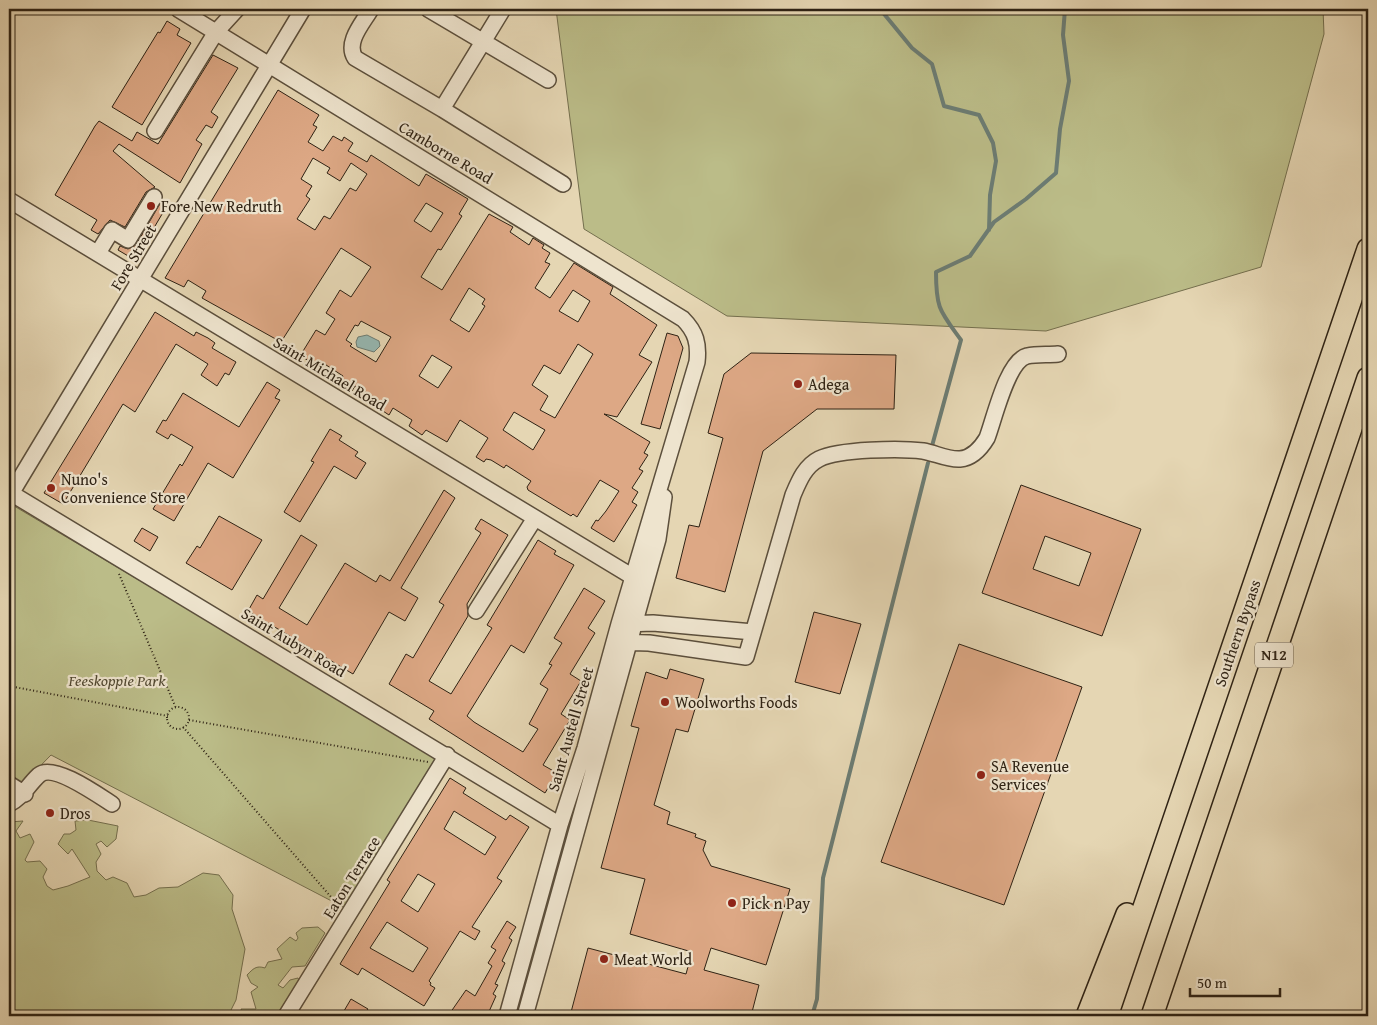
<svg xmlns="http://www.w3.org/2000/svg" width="1377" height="1025" font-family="'Gentium Book Plus',serif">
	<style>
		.green { fill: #bbbc88; stroke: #746f4e }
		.water { fill: #96b8b2; stroke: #6c7c73 }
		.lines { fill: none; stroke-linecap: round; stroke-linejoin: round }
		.stream { stroke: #6c7c73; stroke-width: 4 }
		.building { fill: #dda885; stroke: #2e2214; fill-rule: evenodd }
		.minor-casing { stroke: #5c4f3c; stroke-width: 18 }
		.highway-casing { stroke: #2e2214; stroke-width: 24 }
		.path { stroke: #2e2214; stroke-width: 2; stroke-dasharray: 1 2.5; stroke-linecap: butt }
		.minor { stroke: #eee4ce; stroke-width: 15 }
		.highway { stroke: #e5d6b3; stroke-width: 21 }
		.poi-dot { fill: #8f2418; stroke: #eee4ce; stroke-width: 2 }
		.labels { text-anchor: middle; stroke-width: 4.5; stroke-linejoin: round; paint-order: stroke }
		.shield { fill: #eee4ce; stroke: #685c4c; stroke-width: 1 }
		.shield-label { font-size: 15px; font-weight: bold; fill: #2e2214 }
		.street-label { font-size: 16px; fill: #2e2214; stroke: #eee4ce }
		.poi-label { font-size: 16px; fill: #2e2214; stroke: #eee4ce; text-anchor: start }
		.park-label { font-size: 16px; font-style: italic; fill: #514831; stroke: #eee4ce }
	</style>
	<rect width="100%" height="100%" fill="#e5d6b3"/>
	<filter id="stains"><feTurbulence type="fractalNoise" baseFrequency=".004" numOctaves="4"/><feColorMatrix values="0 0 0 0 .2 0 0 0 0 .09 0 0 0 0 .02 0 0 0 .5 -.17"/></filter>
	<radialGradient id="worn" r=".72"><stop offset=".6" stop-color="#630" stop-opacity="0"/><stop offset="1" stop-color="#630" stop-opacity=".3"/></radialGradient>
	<path class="green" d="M556,9H1323L1324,34L1261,267L1046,331L727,316L584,229Z
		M9,503L439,758L347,909L51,755L9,798Z
		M88,820L118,826L116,839L107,847L101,841L96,844L101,854L96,862L97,871L106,880L113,877L127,883L134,897L146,895L159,888L178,887L203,873L219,875L233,895L232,909L245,949L236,1000L228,1016H25L9,1007V822L23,821L16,831L20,838L30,834L34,842L25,860L27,862L40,861L47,869L43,877L47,886L53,890L68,886L90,877L72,849L68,854L58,844L64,834H70L76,830L75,821Z
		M318,927L325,933L305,966L292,967L278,985L283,988L290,980L298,978L300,984L282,1016H243L241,1009H256L251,992L258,987L251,983L247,975C253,969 256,965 265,968L268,962L282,959L277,949L290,937L296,941L298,938L296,933L302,928Z"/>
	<path class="water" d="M367,335L379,341L380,346L374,352L357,347L356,342L358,337Z"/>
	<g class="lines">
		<path class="stream" d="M880,9L912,48L932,64L944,106L979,115L993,143L996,161L990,195L989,230
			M932,446L961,340C940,311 936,309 936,272L970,256L994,222L1026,199L1056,173L1060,129L1069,81L1063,35L1065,9
			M812,1016L817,999L823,878L928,463"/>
	</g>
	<path class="building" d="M167,21L180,29L177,35L191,43L142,125L112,107L158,32L160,33Z
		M213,55L238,68L211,112L218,117L212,128L206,125L196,140L202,144L180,183L119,144L113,151L155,187L146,192L125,227L110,220L98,234L91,230L97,220L55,195L95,126L99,121L132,141L137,132L158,144Z
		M278,90L319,115L313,125L317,127L308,142L323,151L333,136L342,141L344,137L353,143L348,151L367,162L371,155L419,186L426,174L468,199L459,214L462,216L441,250L438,249L421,277L442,290L489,214L513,227L510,232L529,245L533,238L544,245L542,248L550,253L545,262L550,264L535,288L550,298L574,263L613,287L610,294L657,325L639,355L652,362L617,417L604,414L650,442L644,453L648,455L639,469L643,471L632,488L638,492L632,502L637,505L614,542L591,528L596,520L598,521L606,511L619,491L600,480L577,517L573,514L571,516L528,490L527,487L531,481L506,465L504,468L491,460L486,459L484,462L476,457L488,438L460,420L447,442L426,430L422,435L409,426L412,420L393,408L389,415L380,409L382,406L377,399L355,386L352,391L339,383L343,376L320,361L317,365L300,356L316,330L325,335L335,319L326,313L340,290L351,297L371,267L341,248L281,342L202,298L206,291L188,280L184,287L165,278ZM313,158L330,168L327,173L340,181L351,163L367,174L356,191L350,188L330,219L324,216L315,230L297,219L310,199L306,196L312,186L301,179ZM426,203L443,213L431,232L414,221ZM469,288L485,299L482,304L485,306L469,332L450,320ZM573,290L590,301L578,322L559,311ZM361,321L391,337L376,362L350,346L352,344L346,340L355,325L358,326ZM578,344L593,354L555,418L540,410L548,396L532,385L544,365L560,374ZM432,355L452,367L438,388L419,376ZM514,412L545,430L533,450L503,430Z
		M162,200L168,204L135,260L118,250L120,246L128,249L136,245Z
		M155,312L194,336L196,332L208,338L215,343L212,348L236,362L229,375L225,373L217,386L201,375L208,364L176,344L135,412L123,404L63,504L44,493Z
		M667,333L678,336L683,348L660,429L641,424Z
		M751,353L896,355L894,409H817L763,451L725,592L676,578L689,525L699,527L723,438L708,433L724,374Z
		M267,382L280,390L275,398L280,400L233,478L208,463L174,521L153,509L180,464L182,466L193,447L171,434L168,439L156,432L163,420L166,421L183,393L239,427Z
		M330,429L342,436L339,440L358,452L355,456L366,463L356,479L334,466L300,522L284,512L314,462L311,461Z
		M1021,485L1141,529L1102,636L982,593ZM1045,536L1091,553L1079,586L1033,569Z
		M444,490L455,498L401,588L418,598L405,621L389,612L353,674L248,611L257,595L263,599L301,535L317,545L279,608L307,625L345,563L376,582L380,575L390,581Z
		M219,516L262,540L232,590L186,563L197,546L200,548Z
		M481,519L508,535L467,604L468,616L429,681L451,694L492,628L487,625L538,540L556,551L554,554L574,565L524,653L511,645L467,716L474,722L523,752L538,729L529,724L548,689L540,684L552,665L549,664L562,643L554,638L584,588L605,601L588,628L595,633L570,674L581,681L561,714L570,720L543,765L557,773L545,793L429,719L434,711L389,684L406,654L413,658L444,605L439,602L481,533L475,529Z
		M142,528L158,537L150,551L134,541Z
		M814,612L861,624L840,694L795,682Z
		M959,644L1082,687L1004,905L881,862Z
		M670,669L704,679L688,732L676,729L654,805L670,812L667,824L696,834L695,837L706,841L703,850L711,866L790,889L766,965L711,948L704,970L759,985L751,1016H570L588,948L686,974L692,952L630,934L645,879L601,868L639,728L631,726L646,672L667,679Z
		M450,778L466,788L463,793L506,820L510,815L529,827L497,878L502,881L472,927L480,931L475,940L460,931L429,981L431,983L430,985L435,988L424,1006L362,968L358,975L340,964L390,882L387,880ZM454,811L496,837L485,855L444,829ZM418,874L435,884L418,912L401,901ZM387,922L428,948L413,972L370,948Z
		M507,921L516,927L509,938L512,940L502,961L505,963L495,984L498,985L493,994L496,996L487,1016H448L466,990L475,996L492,966L488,963L496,950L491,947Z
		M351,999L368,1009L363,1016H341Z"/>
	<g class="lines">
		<g class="minor-casing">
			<path id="minor" d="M178,9L683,319C696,332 699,344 697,362L619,624L585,748L560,825L507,1016
				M371,9C363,23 345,42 355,58L442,109L563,184
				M428,9L548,80
				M442,109L503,9
				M155,131L216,32L237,9
				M9,200L633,577
				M98,253L112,230L128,240L154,197
				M9,492L560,825
				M9,497L303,9
				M476,611L535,518
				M625,624L653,623L753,632
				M614,642L649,643L746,657L793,495C799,481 805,466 819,459C839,449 901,448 923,451C935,453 948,460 960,459C972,458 981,448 987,438C994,420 1007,361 1027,356C1037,354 1048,355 1058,354
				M9,784L25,794
				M9,804C23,797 28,785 39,775C53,763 98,795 112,804
				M286,1016L447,755
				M525,1016L658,539L664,497"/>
		</g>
		<g class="highway-casing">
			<path id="highway" d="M1087,1016L1127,914
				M1107,1016L1368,249
				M1152,1016L1368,378"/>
		</g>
		<path class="path" d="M119,574L176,708
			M9,686L168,716
			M167 718a11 11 0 1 1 22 0a11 11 0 1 1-22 0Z
			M189,720L428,762
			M183,727L338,905"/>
		<use href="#minor" class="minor"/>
		<use href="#highway" class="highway"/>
	</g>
	<g class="poi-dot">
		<circle cx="151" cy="206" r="5"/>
		<circle cx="798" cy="384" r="5"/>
		<circle cx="51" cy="488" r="5"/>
		<circle cx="665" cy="702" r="5"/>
		<circle cx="981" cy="775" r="5"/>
		<circle cx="50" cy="813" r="5"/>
		<circle cx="732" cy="903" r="5"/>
		<circle cx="604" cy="959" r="5"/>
	</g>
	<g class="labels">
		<rect class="shield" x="1255" y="642.5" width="38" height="25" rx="4"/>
		<g class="shield-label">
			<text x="1274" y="660">N12</text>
		</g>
		<g class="street-label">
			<text transform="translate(446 152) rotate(31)" y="6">Camborne Road</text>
			<text transform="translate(133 257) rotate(-59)" y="6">Fore Street</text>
			<text transform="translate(330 373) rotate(31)" y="6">Saint Michael Road</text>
			<text transform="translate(1237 633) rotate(-71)" y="6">Southern Bypass</text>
			<text transform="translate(294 642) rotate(31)" y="6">Saint Aubyn Road</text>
			<text transform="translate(570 729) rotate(-74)" y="6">Saint Austell Street</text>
			<text transform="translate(351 877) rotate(-58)" y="6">Eaton Terrace</text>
		</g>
		<g class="poi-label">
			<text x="161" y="212">Fore New Redruth</text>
			<text x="808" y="390">Adega</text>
			<text x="61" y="485">Nuno's<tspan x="61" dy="18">Convenience Store</tspan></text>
			<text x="675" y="708">Woolworths Foods</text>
			<text x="991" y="772">SA Revenue<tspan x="991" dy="18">Services</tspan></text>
			<text x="60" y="819">Dros</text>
			<text x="742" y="909">Pick n Pay</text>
			<text x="614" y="965">Meat World</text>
		</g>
		<g class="park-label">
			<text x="117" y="686">Feeskoppie Park</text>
		</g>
	</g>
	<rect width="1377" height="1025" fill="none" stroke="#e5d6b3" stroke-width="30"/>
	<rect x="10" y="10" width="1357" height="1005" fill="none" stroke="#2e2214" stroke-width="2.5"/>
	<rect x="15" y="15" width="1347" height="995" fill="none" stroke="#2e2214"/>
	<path d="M1190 988v8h90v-8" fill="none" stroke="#2e2214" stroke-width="2.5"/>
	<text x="1197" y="988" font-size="15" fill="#2e2214" stroke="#eee4ce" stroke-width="4" paint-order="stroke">50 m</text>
	<rect width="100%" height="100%" filter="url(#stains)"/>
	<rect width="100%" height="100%" fill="url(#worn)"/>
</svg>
